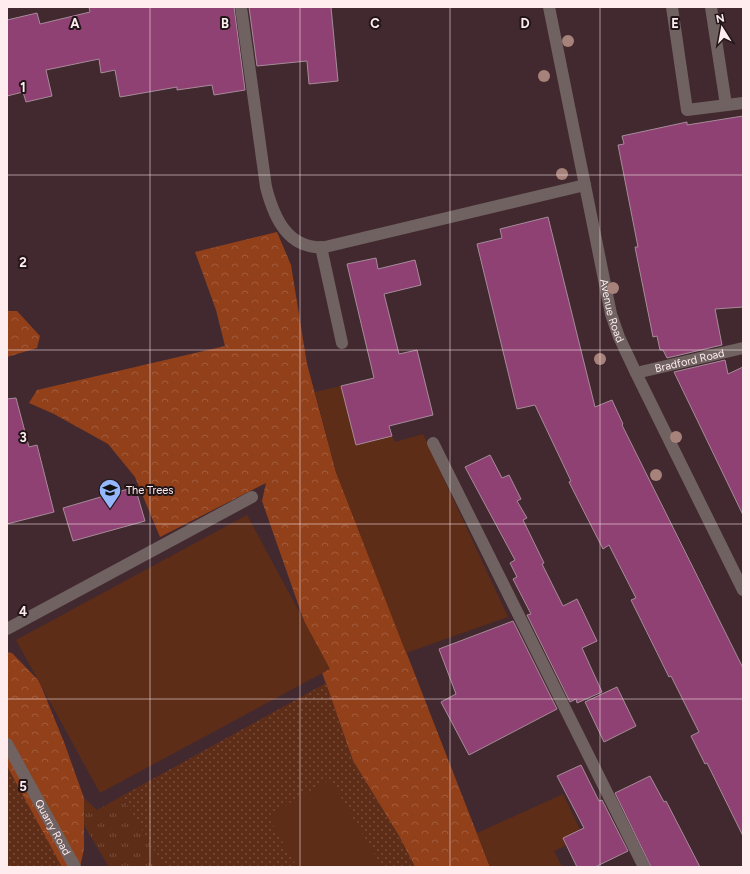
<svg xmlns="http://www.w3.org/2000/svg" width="750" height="874" font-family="Figtree,sans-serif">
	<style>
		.grass { fill: url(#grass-tufts) }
		.forest { fill: url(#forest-crowns) }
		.park { fill: url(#park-dots) }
		.garden { fill: #5e2d18 }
		.building { fill: #8e4172; stroke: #a78b9a }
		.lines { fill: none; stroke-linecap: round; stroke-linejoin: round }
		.minor { stroke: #706261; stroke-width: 12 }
		.tree { fill: #a7827a }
		.grid { fill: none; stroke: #feecef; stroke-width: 1; stroke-opacity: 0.55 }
		.labels { text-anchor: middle; stroke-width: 4; stroke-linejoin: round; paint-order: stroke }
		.street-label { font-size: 11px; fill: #feecef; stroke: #211518 }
		.poi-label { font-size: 11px; fill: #feecef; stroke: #211518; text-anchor: start }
		.grid-label { font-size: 13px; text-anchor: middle; font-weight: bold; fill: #feecef; stroke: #211518; stroke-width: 4; stroke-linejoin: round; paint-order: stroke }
	</style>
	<defs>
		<pattern id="grass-tufts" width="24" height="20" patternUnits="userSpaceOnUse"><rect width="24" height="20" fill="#5e2d18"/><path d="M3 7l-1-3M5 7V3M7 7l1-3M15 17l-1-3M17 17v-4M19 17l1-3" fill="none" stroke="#764c3a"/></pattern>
		<pattern id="forest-crowns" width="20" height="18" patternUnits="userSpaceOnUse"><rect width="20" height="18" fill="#92401a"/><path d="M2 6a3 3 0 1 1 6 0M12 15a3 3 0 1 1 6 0" fill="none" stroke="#a25c3c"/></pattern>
		<pattern id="park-dots" width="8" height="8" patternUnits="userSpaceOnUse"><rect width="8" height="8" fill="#5e2d18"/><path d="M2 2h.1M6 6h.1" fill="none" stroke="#764c3a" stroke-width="1.8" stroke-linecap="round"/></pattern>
	</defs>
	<rect width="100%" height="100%" fill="#42292f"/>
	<path class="grass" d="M122,796L164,867H109L84,825V798L97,810Z"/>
	<path class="forest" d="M277,232L291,265L307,364L336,472L490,867H415L399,836L353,761L262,501L266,483L160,537L135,477L108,444L54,414L29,403L37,390L225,346L216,310L195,252Z
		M7,311H17L40,336L37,348L7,357Z
		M7,652L12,653L39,681L64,742L84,798V849L80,867H7Z"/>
	<path class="park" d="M326,683L353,761L399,836L415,867H164L122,796Z
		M7,766L62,867H7Z"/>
	<path class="garden" d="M341,386L356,445L392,436L395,442L423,434L508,617L406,653L336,472L315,392Z
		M247,515L330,669L100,793L16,640Z
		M330,779L382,867H297L268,816Z
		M563,794L580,830L563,838L567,845L554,851L562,867H490L477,833Z"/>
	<path class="building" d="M89,7H234L245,90L214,95L212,85L177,90V87L120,97L115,70L101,73L99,59L46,70L52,96L26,102L23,92L7,96V20L37,13L40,24L90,12Z
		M249,7H331L338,81L309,84L307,61L257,66Z
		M743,116V307L715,309L722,345L667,358L663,350H660L657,336L653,337L635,247H638L618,145L624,144L622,136L687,122V125Z
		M548,217L595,407L612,400L623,424L622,425L743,668V836L707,763L705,764L691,736L699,732L671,676L669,677L631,600L636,598L609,545L603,549L569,482L571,481L535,405L517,409L477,244L502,238L500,229Z
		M376,258L378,269L415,260L421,285L384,294L399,354L417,350L433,415L389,426L392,436L356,445L341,386L374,378L347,264Z
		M725,360L728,374L743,367V515L674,372Z
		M16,398L29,447L37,445L54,512L7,524V399Z
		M490,455L502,478L509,475L521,499L517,501L527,518L523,520L544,563L542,564L563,606L577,599L597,641L582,648L602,692L577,703L576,699L570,702L527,615L531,614L513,579L517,577L510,563L515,560L465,467Z
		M135,487L145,521L73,541L63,508Z
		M513,621L557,709L469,755L441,702L456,694L439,649Z
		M617,687L636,726L604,742L585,702Z
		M581,765L599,801L602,800L628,851L595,867H577L563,838L584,828L557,776Z
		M650,776L664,802L666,801L700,867H651L615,793Z"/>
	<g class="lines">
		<g class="minor">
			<path d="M241,7L266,187C274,218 288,250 325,247L585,185"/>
			<path id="s1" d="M549,7L611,314L619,337L636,373L743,590"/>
			<path d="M672,7L687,110L743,103"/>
			<path d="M711,7L726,105"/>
			<path d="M321,247L342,343"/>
			<path id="s2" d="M636,373L743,348"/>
			<path d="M433,443L644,867"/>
			<path d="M7,629L252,497"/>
			<path id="s3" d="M7,744L75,867"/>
		</g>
	</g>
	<g class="tree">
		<circle cx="568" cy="41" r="6"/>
		<circle cx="544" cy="76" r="6"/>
		<circle cx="562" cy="174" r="6"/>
		<circle cx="613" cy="288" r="6"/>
		<circle cx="600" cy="359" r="6"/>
		<circle cx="676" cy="437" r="6"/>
		<circle cx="656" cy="475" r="6"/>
	</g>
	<path class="grid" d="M150,7V867M300,7V867M450,7V867M600,7V867M7,175H743M7,350H743M7,524H743M7,699H743"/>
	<defs>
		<g id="school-pin" transform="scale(1.15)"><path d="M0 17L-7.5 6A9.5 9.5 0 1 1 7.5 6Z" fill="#94b7fd" stroke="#211518"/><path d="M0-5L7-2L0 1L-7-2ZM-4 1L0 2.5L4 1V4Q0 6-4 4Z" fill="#111"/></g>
	</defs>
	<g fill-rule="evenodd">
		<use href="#school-pin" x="110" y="490"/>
	</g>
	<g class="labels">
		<g class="street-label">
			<text dy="4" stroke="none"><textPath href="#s1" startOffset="310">Avenue Road</textPath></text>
			<text dy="4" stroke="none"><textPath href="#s2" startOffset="55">Bradford Road</textPath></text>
			<text dy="4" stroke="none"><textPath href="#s3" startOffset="95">Quarry Road</textPath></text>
		</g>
		<g class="poi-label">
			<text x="126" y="494">The Trees</text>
		</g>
	</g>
	<g class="grid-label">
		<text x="75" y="28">A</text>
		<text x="225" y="28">B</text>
		<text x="375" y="28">C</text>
		<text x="525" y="28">D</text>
		<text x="675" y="28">E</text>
		<text x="23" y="92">1</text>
		<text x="23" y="267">2</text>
		<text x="23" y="442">3</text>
		<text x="23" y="616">4</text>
		<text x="23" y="791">5</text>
	</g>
	<rect width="750" height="874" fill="none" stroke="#feecef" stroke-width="16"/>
	<g transform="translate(722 28) rotate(349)" stroke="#211518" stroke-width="3" paint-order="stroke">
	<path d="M0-3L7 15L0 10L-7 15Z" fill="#feecef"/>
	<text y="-6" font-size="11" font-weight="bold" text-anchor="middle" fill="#feecef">N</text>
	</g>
</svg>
